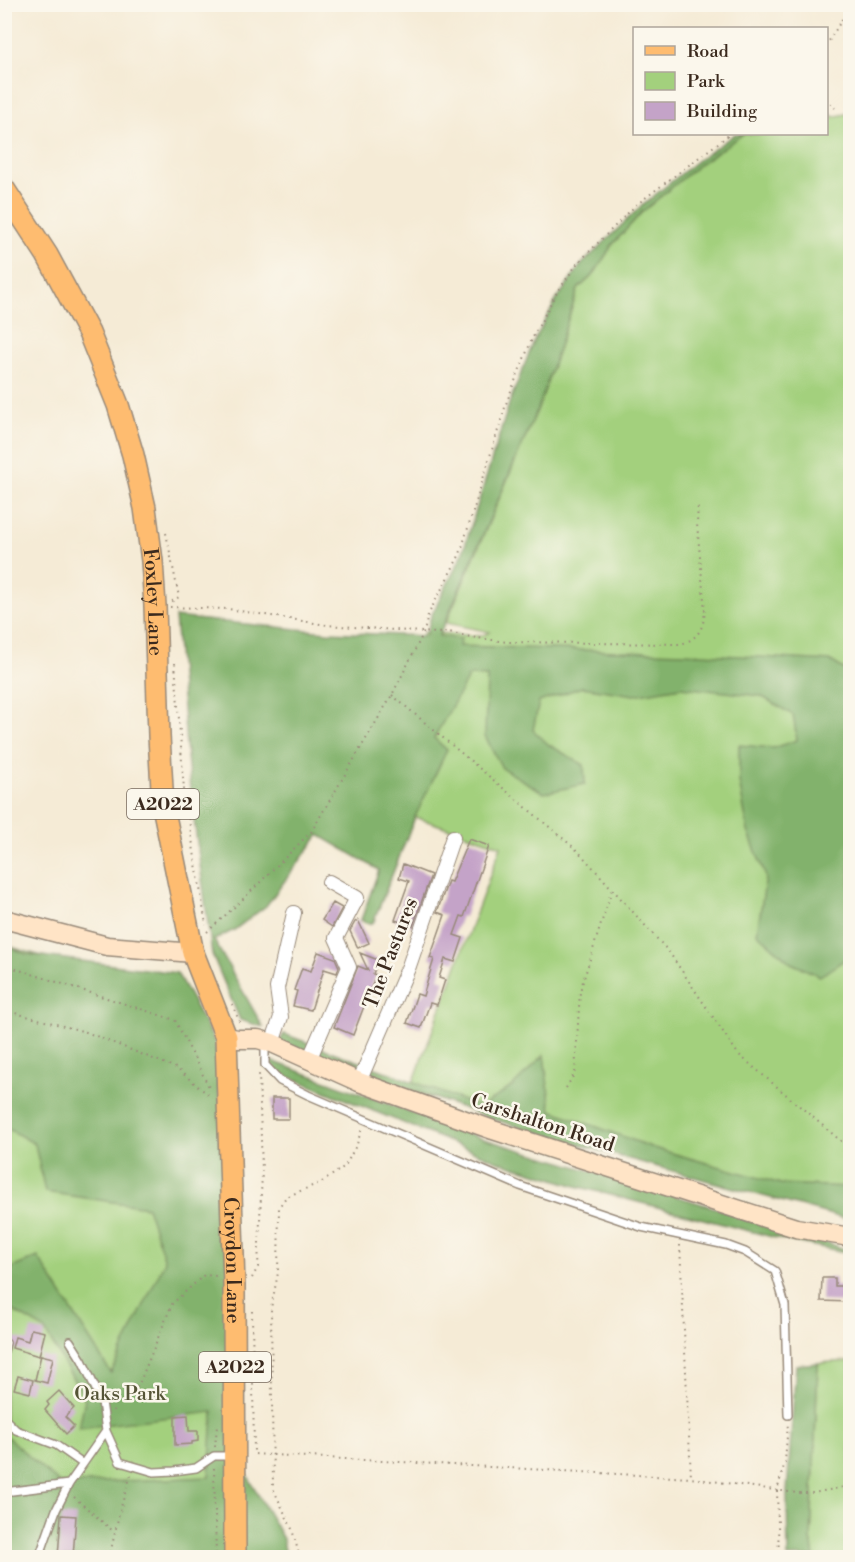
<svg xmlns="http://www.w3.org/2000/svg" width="855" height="1562" font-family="'Libre Bodoni',serif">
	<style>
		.green { fill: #a3d07d; stroke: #6f7d4e; stroke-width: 1.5 }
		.forest { fill: #82b26c; stroke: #5e6e45; stroke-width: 1.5 }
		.building { fill: #c4a3c8 }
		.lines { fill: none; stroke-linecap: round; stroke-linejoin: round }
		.service-casing { stroke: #988a7a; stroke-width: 10 }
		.minor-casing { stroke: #988a7a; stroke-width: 16 }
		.secondary-casing { stroke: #988a7a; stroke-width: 21 }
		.primary-casing { stroke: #988a7a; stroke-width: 24 }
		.path { stroke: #988a7a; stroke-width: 2; stroke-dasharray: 1.5 4.5; stroke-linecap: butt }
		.service { stroke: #fff; stroke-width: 7 }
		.minor { stroke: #fff; stroke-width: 14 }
		.secondary { stroke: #ffe4c6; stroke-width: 18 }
		.primary { stroke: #febc70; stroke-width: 21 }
		.labels { text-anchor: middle; stroke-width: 5; stroke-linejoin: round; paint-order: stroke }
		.shield { fill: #fbf7ec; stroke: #75685c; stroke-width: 1.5 }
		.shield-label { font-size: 18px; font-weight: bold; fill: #3b2a1e }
		.street-label { font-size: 20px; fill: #3b2a1e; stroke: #fbf7ec }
		.park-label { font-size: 20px; fill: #555436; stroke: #fbf7ec }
	</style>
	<rect width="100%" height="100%" fill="#fbf7ec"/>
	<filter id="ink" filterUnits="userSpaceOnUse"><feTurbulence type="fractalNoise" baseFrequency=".0167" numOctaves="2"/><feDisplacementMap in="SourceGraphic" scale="12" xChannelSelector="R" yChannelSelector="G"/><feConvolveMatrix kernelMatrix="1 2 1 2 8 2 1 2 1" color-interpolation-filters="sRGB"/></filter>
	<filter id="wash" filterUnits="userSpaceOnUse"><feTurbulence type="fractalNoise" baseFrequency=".008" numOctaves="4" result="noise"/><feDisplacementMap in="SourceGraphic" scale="24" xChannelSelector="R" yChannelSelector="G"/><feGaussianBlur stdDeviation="1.35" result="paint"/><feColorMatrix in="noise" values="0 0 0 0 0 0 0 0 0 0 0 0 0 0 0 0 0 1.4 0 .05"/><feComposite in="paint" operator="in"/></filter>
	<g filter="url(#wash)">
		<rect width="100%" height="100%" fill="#f5ebd6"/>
		<path class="green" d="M827,110L833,117L850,113V1212L481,1107L409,1094L501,846L415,817L373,923H366L361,920L379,870L319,834L424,632L481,636L490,632L446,623L541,401L578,289L594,274L612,245L642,212L735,134H826Z
			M4,945L182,997L215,1042L233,1267L235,1557H5Z
			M850,1361V1557L814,1558L811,1539L818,1363Z"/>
		<path class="forest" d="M735,134H743L700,164L642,212L612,245L594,274L578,289L541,401L439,636L461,639L459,646L683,653L831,661L850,673V956L820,976L791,963L757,933L766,877L748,831L739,781V745L774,748L797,740L793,715L761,696L681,687L634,695L582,687L539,702L533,730L549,745L584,765L585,784L544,793L502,768L485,736L487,677L469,676L434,738L447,750L415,817L373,923H366L361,920L379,870L319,835L266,906L234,930L214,940L263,1027L240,1020L212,954L190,790L175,617L327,632L426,636L431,616L462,555L510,401L534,341L557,299L581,265L639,208L698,160Z
			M5,945L26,954L177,973L215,1042L233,1267L236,1455L283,1539L286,1557H5V1435L60,1484L209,1477L213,1412L79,1428L85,1399L44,1329L5,1306V1271L38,1257L111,1373L165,1261L147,1207L45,1192L35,1144L5,1127Z
			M284,1034L481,1107L513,1086L544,1055L551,1110L654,1148L781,1184L850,1187V1220L622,1157L496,1120L279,1042Z
			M272,1061L484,1139L803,1234L850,1251V1253L780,1239L576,1186L497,1161L265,1067Z
			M818,1363L811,1539L814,1557H788L787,1492L796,1365Z"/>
		<g id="blocks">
			<path class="building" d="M469,839L489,846L464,917L461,916L454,935L463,938L455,962L445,959L439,978L445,980L437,1005L430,1003L421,1028L407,1023L417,994L423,996L434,959L430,958L445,915L437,912L448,881L451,882Z
				M403,864L431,875L413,926L395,920L409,881L399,878Z
				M333,903L342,908L332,927L322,920Z
				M358,920L369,943L358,948L350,931L355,922Z
				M318,952L335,958L339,967L337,973L324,969L311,1010L293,1006L297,991L294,990L302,968L311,971Z
				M360,953L378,960L373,974L376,975L353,1035L334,1027L358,966L368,970Z
				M272,1098H289V1119H272Z
				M822,1278H835V1286H850V1302L821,1301Z
				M31,1329L45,1332L39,1356L12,1348L15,1337L28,1341Z
				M41,1355L53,1358L47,1383L35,1380Z
				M18,1376L33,1380L30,1393L14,1389Z
				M59,1391L74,1408L65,1417L74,1426L66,1434L45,1410L49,1405L47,1402Z
				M188,1415L189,1431H198V1441L192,1442V1444L175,1445V1416Z
				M61,1515L76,1516L73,1557H58Z"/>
		</g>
	</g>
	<g filter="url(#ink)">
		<use href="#blocks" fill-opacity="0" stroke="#988a7a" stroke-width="1.5"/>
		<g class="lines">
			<g class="service-casing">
				<path id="service" d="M265,1044V1065L280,1081L308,1095L520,1186L641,1227L726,1245L745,1252L775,1271L785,1305L788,1415
					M70,1341L82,1360L102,1402L106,1431L120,1462L154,1472L174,1471L196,1468L214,1456H233
					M4,1351L6,1343
					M4,1418L16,1430L56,1445L83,1464
					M4,1492L69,1484
					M36,1558L41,1552L56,1510L69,1484L106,1431"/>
			</g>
			<g class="minor-casing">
				<path id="minor" d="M272,1043L281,1017L277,988L294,913
					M309,1060L349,967L336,938L357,898L329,882
					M359,1082L409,966L453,837"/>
			</g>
			<g class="secondary-casing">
				<path id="secondary" d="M4,919L107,946L193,953
					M226,1037L238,1039H258L272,1043L359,1082L493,1130L796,1228L850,1237"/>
			</g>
			<g class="primary-casing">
				<g id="primary">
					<path id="s1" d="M4,189L47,255L89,333L118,405L133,455L145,508L152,561L155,606L159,736L163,806L193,953L226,1037L234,1286L235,1558"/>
				</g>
			</g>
			<path class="path" d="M826,46L844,16L850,10
				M826,99L835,108
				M4,165L9,173
				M166,533L179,597L171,602
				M170,607L228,609L327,625L436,633L449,632L470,637L507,642L681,644C699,638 703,629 705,611L697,524L698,504
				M175,663L184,790L206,925
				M392,695L578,851L669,952L738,1054L848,1147L850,1153
				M207,932L240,902L311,832L392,695L424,632L428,615L460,554L507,401L532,339L554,297L577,264L636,205L730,134
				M4,965L175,1020L210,1089
				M232,1004L240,1023
				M4,1010L86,1032L176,1068L210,1096
				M566,1088L575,1073L580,991L612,889
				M680,1245L691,1478
				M252,1278L258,1267L262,1172L259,1073
				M252,1311L254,1454L691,1478L796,1493H813L850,1486
				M113,1411L117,1401L131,1396L139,1384L172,1304L204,1275L217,1276
				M215,1447L217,1426
				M214,1468L216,1558
				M74,1497L114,1532
				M109,1558L122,1503L131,1475
				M300,1558L292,1529L273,1488L271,1308L278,1273L279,1207L286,1197L324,1181L345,1166L357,1144L362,1128
				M779,1558L777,1491L785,1462L788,1423"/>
			<use href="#service" class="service"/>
			<use href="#minor" class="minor"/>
			<use href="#secondary" class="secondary"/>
			<use href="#primary" class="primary"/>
		</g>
	</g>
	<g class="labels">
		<g class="shield">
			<rect x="127" y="789" width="72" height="30" rx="4.5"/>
			<rect x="199" y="1352" width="72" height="30" rx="4.5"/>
		</g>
		<g class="shield-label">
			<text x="163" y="810">A2022</text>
			<text x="235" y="1373">A2022</text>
		</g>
		<g class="street-label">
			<text dy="7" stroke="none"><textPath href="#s1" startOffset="446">Foxley Lane</textPath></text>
			<text transform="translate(390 953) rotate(-69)" y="7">The Pastures</text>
			<text transform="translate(543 1122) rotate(18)" y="7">Carshalton Road</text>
			<text dy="7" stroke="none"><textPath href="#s1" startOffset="1114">Croydon Lane</textPath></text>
		</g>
		<g class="park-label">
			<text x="120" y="1400">Oaks Park</text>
		</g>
	</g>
	<rect width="855" height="1562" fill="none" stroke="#fbf7ec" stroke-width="24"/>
	<rect x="633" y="27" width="195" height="108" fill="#fbf7ec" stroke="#aea59a" stroke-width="1.5"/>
	<rect x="645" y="46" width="30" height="9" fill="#febc70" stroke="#aea59a" stroke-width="1.5"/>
	<text x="687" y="57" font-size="18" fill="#3b2a1e">Road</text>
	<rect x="645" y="72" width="30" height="18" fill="#a3d07d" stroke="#aea59a" stroke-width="1.5"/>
	<text x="687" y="87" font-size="18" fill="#3b2a1e">Park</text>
	<rect x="645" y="102" width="30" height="18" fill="#c4a3c8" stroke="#aea59a" stroke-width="1.5"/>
	<text x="687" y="117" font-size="18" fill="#3b2a1e">Building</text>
</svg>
